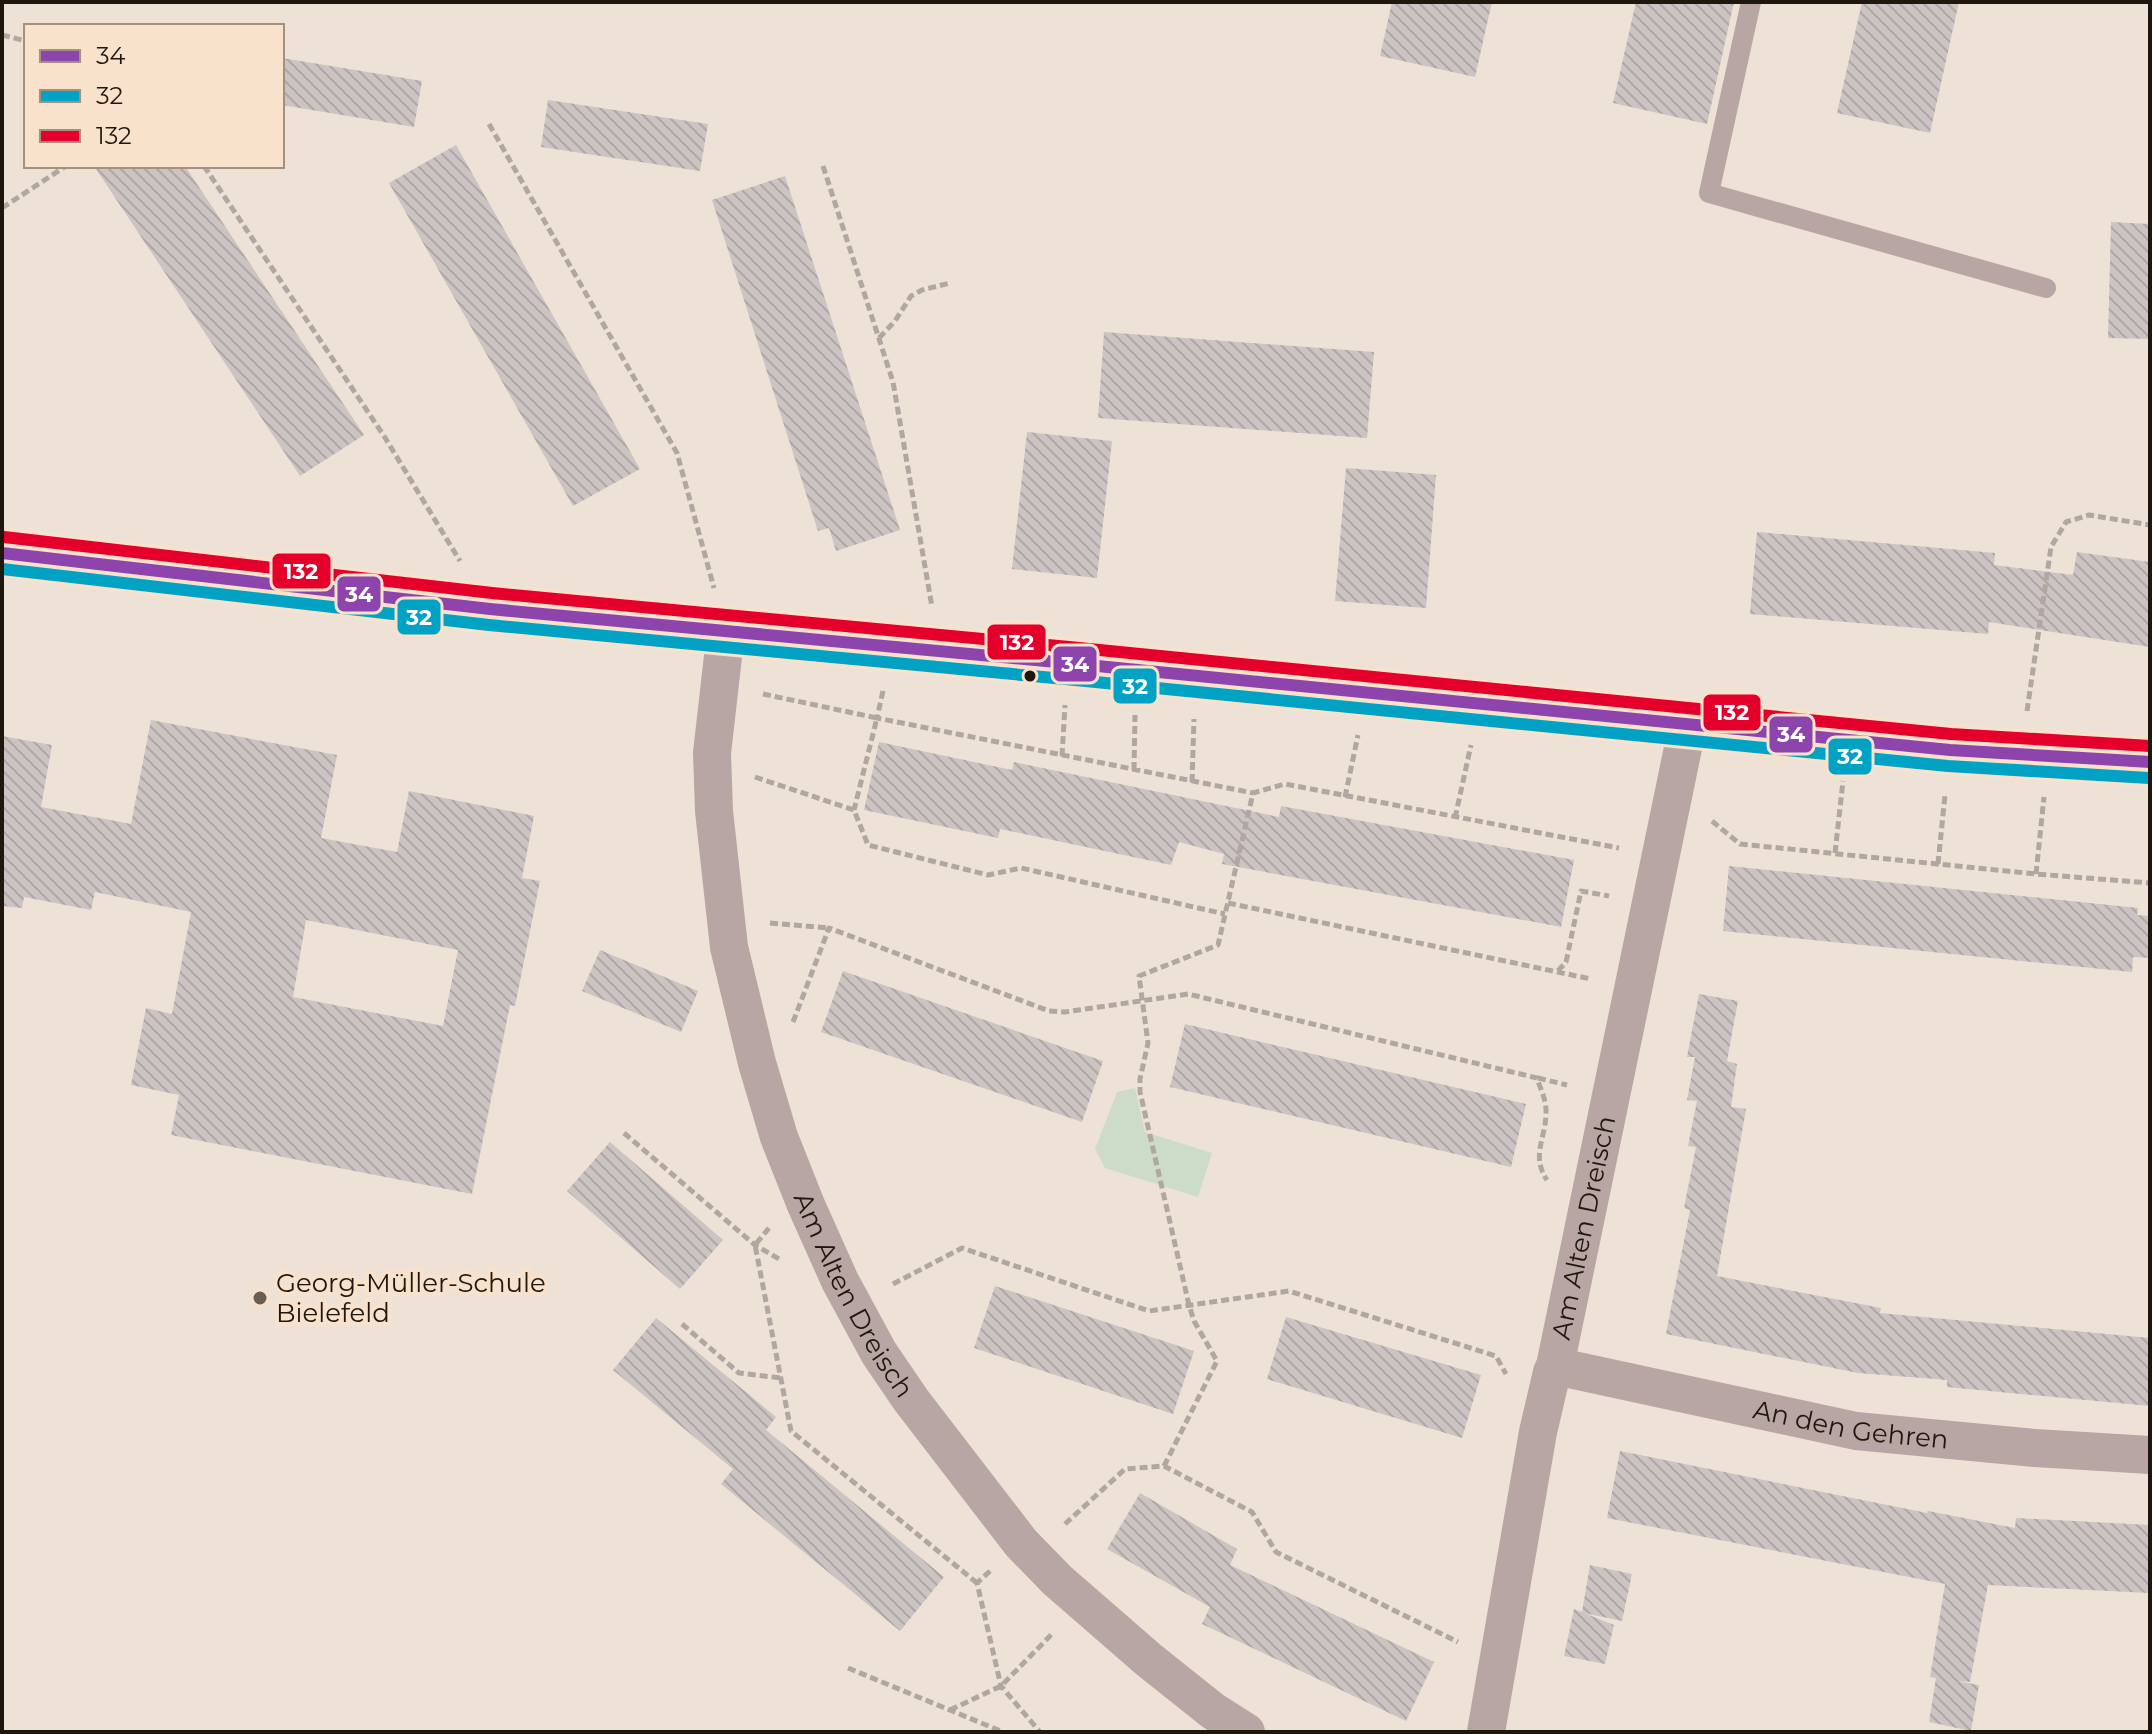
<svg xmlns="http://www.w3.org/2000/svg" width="2152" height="1734" font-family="Montserrat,sans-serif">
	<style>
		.park { fill: #cddcc7 }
		.building { fill: url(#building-back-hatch); fill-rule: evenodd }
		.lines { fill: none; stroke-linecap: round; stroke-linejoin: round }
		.path { stroke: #b2a6a1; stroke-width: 5; stroke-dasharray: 8 4; stroke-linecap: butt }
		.service { stroke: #b8a6a4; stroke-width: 20 }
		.minor { stroke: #b8a6a4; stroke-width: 38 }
		.bus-1-casing { stroke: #f9e2cb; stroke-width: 18 }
		.bus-2-casing { stroke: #f9e2cb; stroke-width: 18 }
		.bus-3-casing { stroke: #f9e2cb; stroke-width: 18 }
		.bus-1 { stroke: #8e44ad; stroke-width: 12 }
		.bus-2 { stroke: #02a2c4; stroke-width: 12 }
		.bus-3 { stroke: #e4002b; stroke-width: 12 }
		.bus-dot { fill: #1f170e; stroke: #f9e2cb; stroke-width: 3 }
		.poi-dot { fill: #675e54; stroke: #f9e2cb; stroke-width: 3 }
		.labels { text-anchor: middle; stroke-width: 8; stroke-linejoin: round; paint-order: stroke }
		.street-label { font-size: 26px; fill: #1f170e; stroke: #f9e2cb }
		.poi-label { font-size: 26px; fill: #1f170e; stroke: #f9e2cb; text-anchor: start }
		.line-badge { stroke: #f9e2cb; stroke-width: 3 }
		.badge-label { font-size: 22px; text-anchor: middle; font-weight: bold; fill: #fff }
	</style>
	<defs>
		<pattern id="building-back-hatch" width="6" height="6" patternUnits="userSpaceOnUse" patternTransform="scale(2)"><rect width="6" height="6" fill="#ccc3c3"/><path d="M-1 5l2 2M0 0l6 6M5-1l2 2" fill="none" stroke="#afa7a6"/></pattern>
	</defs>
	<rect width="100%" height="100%" fill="#eee2d6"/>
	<path class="park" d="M1135,1088L1145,1132L1212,1153L1198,1197L1105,1168L1095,1149L1117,1092Z"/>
	<path class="building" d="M1392,2H1492L1475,77L1380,56Z
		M1636,2H1734L1707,124L1613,103Z
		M1862,2H1959L1930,133L1837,113Z
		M282,58L422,81L414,127L282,105Z
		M548,100L708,124L700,171L541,147Z
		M456,145L640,469L573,506L389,183Z
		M94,166H185L364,435L300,476Z
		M785,176L900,530L836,551L829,528L818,531L712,200Z
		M2111,222L2150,224V339L2108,338Z
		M1104,332L1374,352L1367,438L1098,418Z
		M1027,432L1112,441L1097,578L1012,569Z
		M1346,468L1436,475L1426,608L1335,601Z
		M1757,532L1995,553L1994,565L2073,575L2077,552L2150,562V647L1989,622L1988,634L1750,614Z
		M151,720L337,755L321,838L397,852L409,791L534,816L522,878L540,881L515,1006L510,1005L472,1194L171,1135L179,1095L131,1085L146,1008L172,1014L191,912L95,892L91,910L24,897L22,908L2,906V736L52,745L41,807L131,824ZM306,920L458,950L443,1026L293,997Z
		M879,742L1012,770L1014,762L1279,817L1281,806L1574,860L1561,927L1222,864L1224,854L1179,842L1171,865L1000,829L998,838L864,810Z
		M1729,866L2138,908L2137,915L2150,916V958L2133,957L2132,972L1723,931Z
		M600,950L698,991L681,1032L582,991Z
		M843,971L1103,1061L1082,1122L821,1032Z
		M1699,994L1738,1001L1727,1061L1723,1060L1737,1064L1731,1107L1746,1109L1717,1276L1881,1308L1880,1313L2150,1338V1406L1947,1387V1380L1858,1373L1666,1334L1690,1210L1684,1208L1696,1147L1688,1146L1697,1101L1687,1100L1695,1057H1687Z
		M1185,1024L1526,1104L1511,1167L1170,1087Z
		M610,1142L723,1240L680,1289L567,1191Z
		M995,1286L1194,1351L1173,1414L974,1348Z
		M1286,1317L1481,1375L1462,1438L1267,1379Z
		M656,1318L776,1417L766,1430L944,1577L900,1631L721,1484L733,1469L613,1370Z
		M1620,1451L1927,1513L1928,1511L2015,1528L2016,1518L2150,1525V1593L1988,1585L1970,1682L1957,1681L1979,1685L1971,1731L1929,1722L1936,1678L1930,1677L1945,1584L1607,1518Z
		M1140,1493L1237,1549L1230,1565L1434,1662L1406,1721L1202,1624L1210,1607L1107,1549Z
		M1590,1565L1632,1574L1622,1621L1584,1613L1614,1625L1605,1664L1564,1656L1574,1609L1582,1612Z"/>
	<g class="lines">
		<path class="path" d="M2,35L26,41
			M489,124L677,453L714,588
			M204,166L384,436L460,561
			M823,166L893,382L932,607
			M2,208L66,166
			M879,338L895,321L911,296L922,290L950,283
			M883,691L877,718L1253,793
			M763,694L877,718L854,810
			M2027,711L2051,547L2066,522L2089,515L2150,525
			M1062,756L1065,705
			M1134,770L1135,715
			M755,777L854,810L868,845L988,875L1021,868L1225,914
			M1192,782L1194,719
			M1345,797L1358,735
			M1455,818L1471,745
			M1712,821L1740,844L2036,874L2150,883
			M1835,853L1843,781
			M1938,864L1945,795
			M2036,874L2044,797
			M1228,903L1591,979
			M770,923L829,928
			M1558,971L1566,962L1581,891L1609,896
			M793,1022L829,928L1049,1011L1065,1012L1188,994L1537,1078C1540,1088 1546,1099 1546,1110C1547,1137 1530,1155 1547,1180
			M1538,1078L1567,1085
			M624,1133L755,1245L781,1260
			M769,1228L755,1245L791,1431L977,1583
			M893,1284L962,1248L1149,1311L1289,1291L1496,1356L1506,1374
			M682,1324L739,1373L781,1378
			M1164,1466L1217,1361L1194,1321L1189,1305L1140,1092V1079L1148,1043L1139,976L1218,945L1253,793L1285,784L1619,848
			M1065,1524L1125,1469L1164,1466L1252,1512L1276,1552L1458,1642
			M990,1571L977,1583L1001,1686L1040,1732
			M848,1668L1003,1732
			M950,1710L1001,1686L1053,1633"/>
		<path class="service" d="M1751,2L1709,193L2046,288"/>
		<g class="minor">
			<path d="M2,553L490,609L1067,663L1950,750L2150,762"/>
			<path id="s1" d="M726,630L712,753L714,811L729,947L757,1063L779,1137L806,1205L840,1281L879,1353L911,1400L1021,1543L1057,1580L1149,1660L1213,1711L1246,1732"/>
			<path id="s2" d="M1555,1366L1856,1431L2035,1448L2150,1455"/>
			<path id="s3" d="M1486,1732L1538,1432L1552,1372L1555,1366L1688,724"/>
		</g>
		<g class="bus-1-casing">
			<path id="bus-1" d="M2,553L490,609L1067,663L1950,750L2150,762"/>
		</g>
		<g class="bus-2-casing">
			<path id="bus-2" d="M2,569L489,625L1065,679L1948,766L2149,778"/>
		</g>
		<g class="bus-3-casing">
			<path id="bus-3" d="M4,537L492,593L1069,647L1951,734L2150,746"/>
		</g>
		<use href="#bus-1" class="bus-1"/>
		<use href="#bus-2" class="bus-2"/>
		<use href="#bus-3" class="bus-3"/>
	</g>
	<circle class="bus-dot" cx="1030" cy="676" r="7"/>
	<circle class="poi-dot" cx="260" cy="1298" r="8"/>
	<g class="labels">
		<g class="street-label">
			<text dy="9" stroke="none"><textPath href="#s3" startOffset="514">Am Alten Dreisch</textPath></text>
			<text dy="9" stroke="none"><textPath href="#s1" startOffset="690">Am Alten Dreisch</textPath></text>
			<text dy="9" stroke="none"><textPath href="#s2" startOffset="302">An den Gehren</textPath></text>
		</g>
		<g class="poi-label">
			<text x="276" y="1292">Georg-Müller-Schule<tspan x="276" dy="30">Bielefeld</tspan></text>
		</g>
	</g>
	<g class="line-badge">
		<rect x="271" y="552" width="61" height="38" rx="8" fill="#e4002b"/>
		<rect x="336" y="575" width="46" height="38" rx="8" fill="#8e44ad"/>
		<rect x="396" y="598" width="46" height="38" rx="8" fill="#02a2c4"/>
		<rect x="986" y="623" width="61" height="38" rx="8" fill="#e4002b"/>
		<rect x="1052" y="645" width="46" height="38" rx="8" fill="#8e44ad"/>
		<rect x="1112" y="667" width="46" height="38" rx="8" fill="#02a2c4"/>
		<rect x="1702" y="693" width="60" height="39" rx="8" fill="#e4002b"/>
		<rect x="1768" y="715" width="46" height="39" rx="8" fill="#8e44ad"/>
		<rect x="1827" y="737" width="46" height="39" rx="8" fill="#02a2c4"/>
	</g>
	<g class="badge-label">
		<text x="301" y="579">132</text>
		<text x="359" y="602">34</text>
		<text x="419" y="625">32</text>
		<text x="1017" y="650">132</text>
		<text x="1075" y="672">34</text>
		<text x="1135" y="694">32</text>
		<text x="1732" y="720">132</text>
		<text x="1791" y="742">34</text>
		<text x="1850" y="764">32</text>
	</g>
	<rect width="2152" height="1734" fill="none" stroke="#1f170e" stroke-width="8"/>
	<rect x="24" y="24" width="260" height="144" fill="#f9e2cb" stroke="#a2917f" stroke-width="2"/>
	<rect x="40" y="50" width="40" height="12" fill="#8e44ad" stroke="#a2917f" stroke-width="2"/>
	<text x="96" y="64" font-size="24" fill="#1f170e">34</text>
	<rect x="40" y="90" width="40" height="12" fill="#02a2c4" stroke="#a2917f" stroke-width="2"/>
	<text x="96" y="104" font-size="24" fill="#1f170e">32</text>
	<rect x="40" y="130" width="40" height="12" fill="#e4002b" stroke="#a2917f" stroke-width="2"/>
	<text x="96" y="144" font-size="24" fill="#1f170e">132</text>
</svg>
